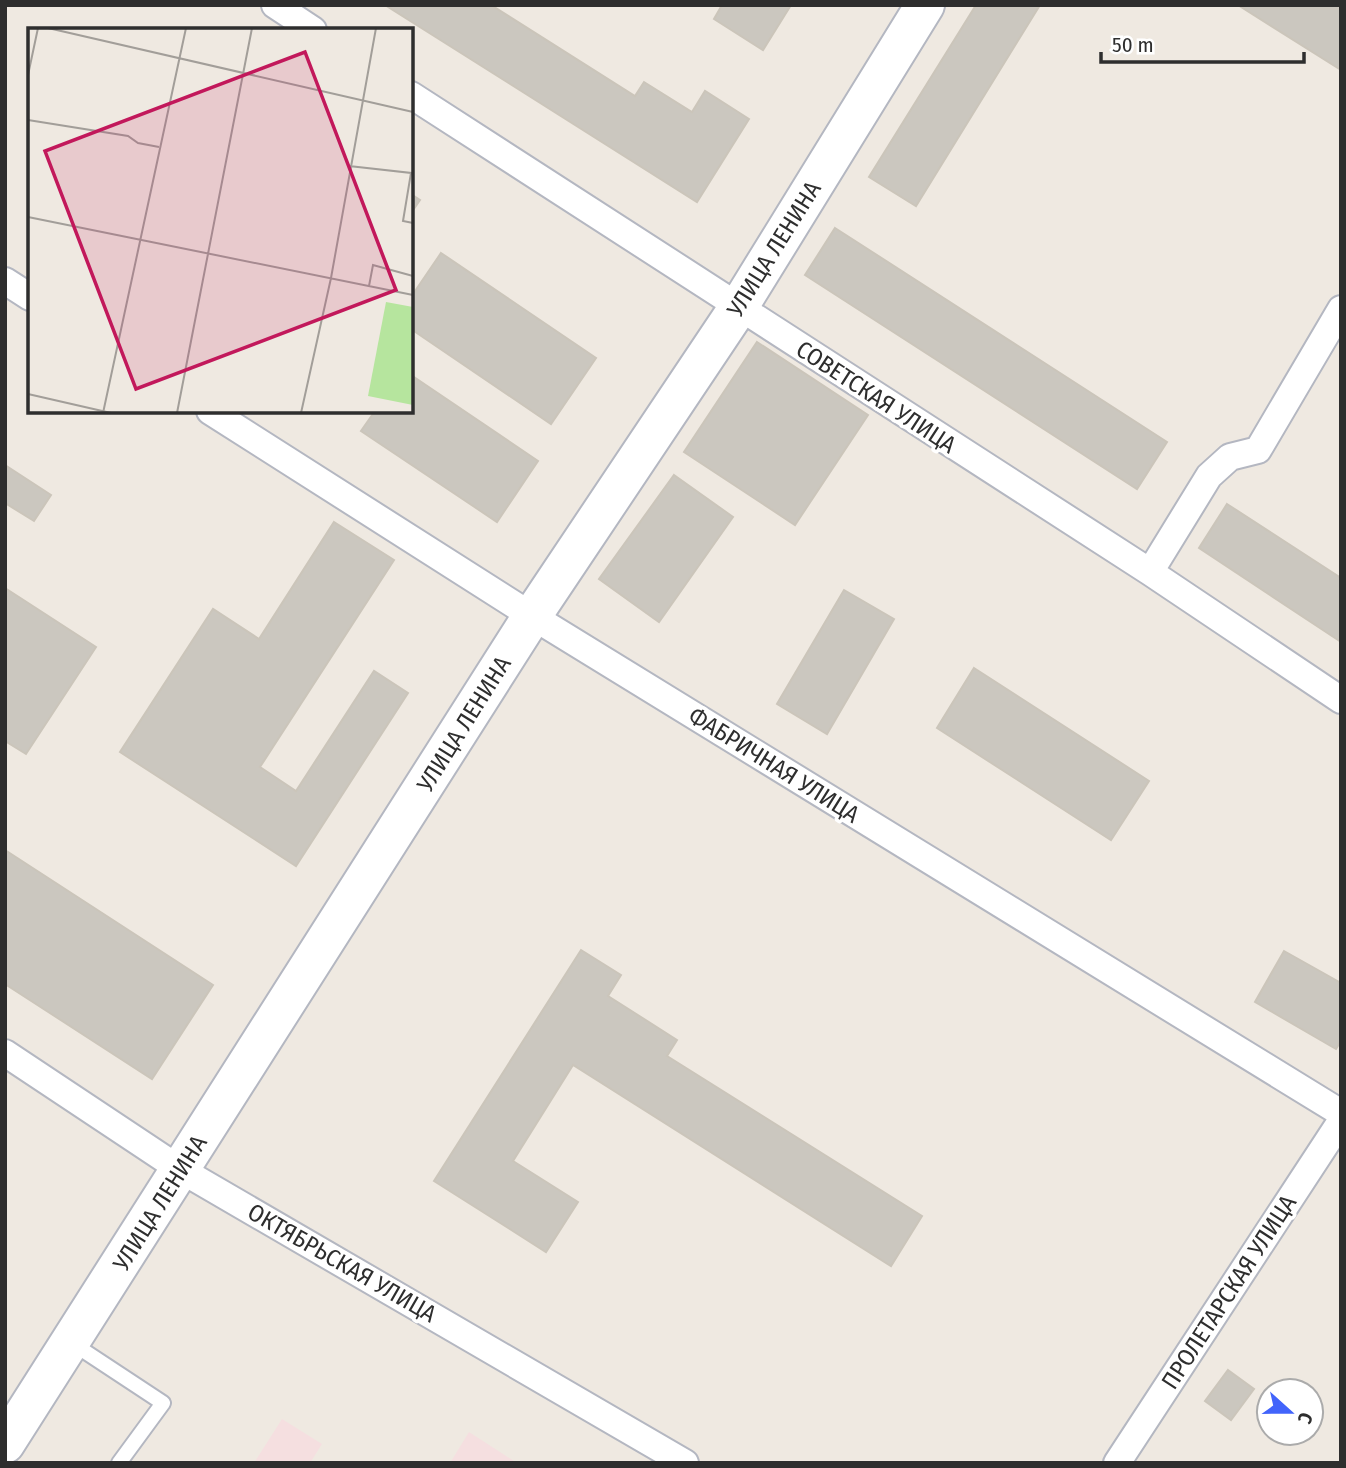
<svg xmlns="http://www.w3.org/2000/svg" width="1346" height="1468" font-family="'Fira Sans Condensed',sans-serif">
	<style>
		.medical { fill: #f5dfe0 }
		.building { fill: #cbc7bf; stroke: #cbc5ba; stroke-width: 2 }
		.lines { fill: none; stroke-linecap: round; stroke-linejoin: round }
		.lane-casing { stroke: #b4b7c1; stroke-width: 18 }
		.street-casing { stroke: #b4b7c1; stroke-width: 30 }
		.secondary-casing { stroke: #b4b7c1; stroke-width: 42 }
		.lane { stroke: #fff; stroke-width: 14 }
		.street { stroke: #fff; stroke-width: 26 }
		.secondary { stroke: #fff; stroke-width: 38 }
		.labels { text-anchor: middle; stroke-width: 7; stroke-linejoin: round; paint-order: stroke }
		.street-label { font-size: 24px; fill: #2e2e2e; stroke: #fff }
		.inset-road { fill: none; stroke: #a29e99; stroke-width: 2 }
		.view { fill: #c2185b; fill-opacity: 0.15; stroke: #c2185b; stroke-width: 3.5 }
		.inset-edge { fill: none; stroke: #2e2e2e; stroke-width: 3.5 }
	</style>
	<rect width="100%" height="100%" fill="#efe9e1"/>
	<path class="medical" d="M282,1419L322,1444L310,1463H254Z
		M469,1432L517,1463H450Z"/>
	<path class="building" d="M385,5H491L635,96L644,82L692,112L705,91L749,119L697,202Z
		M722,5H791L763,50L714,19Z
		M976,5H1040L916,206L869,177Z
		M1238,5H1341V70Z
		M411,194L420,200L411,213Z
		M835,228L1167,442L1137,489L805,275Z
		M441,253L596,358L551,424L411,329V297Z
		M757,342L868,415L795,525L684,452Z
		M411,375L538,461L497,522L361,431L375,411H411Z
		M5,465L51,495L34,521L5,503Z
		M674,475L733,517L659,622L599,579Z
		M1227,504L1341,578V642L1199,548Z
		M334,522L394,560L260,767L296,791L374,671L408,693L296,866L120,752L213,609L259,639Z
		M5,588L96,647L26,754L5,741Z
		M844,590L894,619L827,734L777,704Z
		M974,668L1149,781L1111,840L937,728Z
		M5,850L213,985L152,1079L5,984Z
		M581,950L621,975L608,996L677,1040L667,1056L922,1216L891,1266L573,1065L513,1161L578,1202L546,1252L434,1181Z
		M1284,951L1341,983V1041L1336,1049L1255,1002Z
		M1228,1370L1254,1389L1231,1420L1205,1401Z"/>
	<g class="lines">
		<g class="lane-casing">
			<path id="lane" d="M72,1343L163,1403L119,1463"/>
		</g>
		<g class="street-casing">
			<path id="street" d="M275,5L313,30
				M411,95L1150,572L1341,700
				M5,281L30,297
				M210,411L532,616L1341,1113
				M1150,572L1209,476L1230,457L1258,450L1341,309
				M5,1053L181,1170L685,1463
				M1117,1463L1341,1121"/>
		</g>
		<g class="secondary-casing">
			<path id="secondary" d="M5,1444L532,616L738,308L925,5"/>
		</g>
		<use href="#lane" class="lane"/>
		<use href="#street" class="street"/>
		<use href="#secondary" class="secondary"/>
	</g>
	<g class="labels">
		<g class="street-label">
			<text transform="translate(774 249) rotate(-58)" y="8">УЛИЦА ЛЕНИНА</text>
			<text transform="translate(876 397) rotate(33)" y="8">СОВЕТСКАЯ УЛИЦА</text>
			<text transform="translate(464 724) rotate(-58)" y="8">УЛИЦА ЛЕНИНА</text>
			<text transform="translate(774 765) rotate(32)" y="8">ФАБРИЧНАЯ УЛИЦА</text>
			<text transform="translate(160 1203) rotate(-58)" y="8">УЛИЦА ЛЕНИНА</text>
			<text transform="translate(342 1263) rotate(30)" y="8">ОКТЯБРЬСКАЯ УЛИЦА</text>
			<text transform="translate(1229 1292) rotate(-57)" y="8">ПРОЛЕТАРСКАЯ УЛИЦА</text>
		</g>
	</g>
	<g transform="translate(28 28)">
		<rect width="385" height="385" fill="#efe9e1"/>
		<path d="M358,274L385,279V377L340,368Z" fill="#b6e59e"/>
		<path class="inset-road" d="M20,0L385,84M0,47L10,0M0,92L100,108L110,115L131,119M321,138L383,145L375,193L385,195M0,189L385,267M341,258L345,237L385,248M0,366L83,385M75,385L158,0M149,385L224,0M273,385L303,250L348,0"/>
		<path class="view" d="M277,24L368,262L108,361L17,123Z"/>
		<rect width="385" height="385" class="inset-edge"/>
	</g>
	<rect width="1346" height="1468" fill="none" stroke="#2e2e2e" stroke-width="14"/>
	<g transform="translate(1290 1412) rotate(111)"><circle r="33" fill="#ffffff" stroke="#ababab" stroke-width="2"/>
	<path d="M0-5L12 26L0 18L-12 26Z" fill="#4264fb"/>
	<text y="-10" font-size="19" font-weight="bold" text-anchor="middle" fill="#2e2e2e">С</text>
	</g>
	<path d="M1101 52v10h203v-10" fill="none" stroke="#2e2e2e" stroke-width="3.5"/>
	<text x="1112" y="52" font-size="21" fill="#2e2e2e" stroke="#ffffff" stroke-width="5" paint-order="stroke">50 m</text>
</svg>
